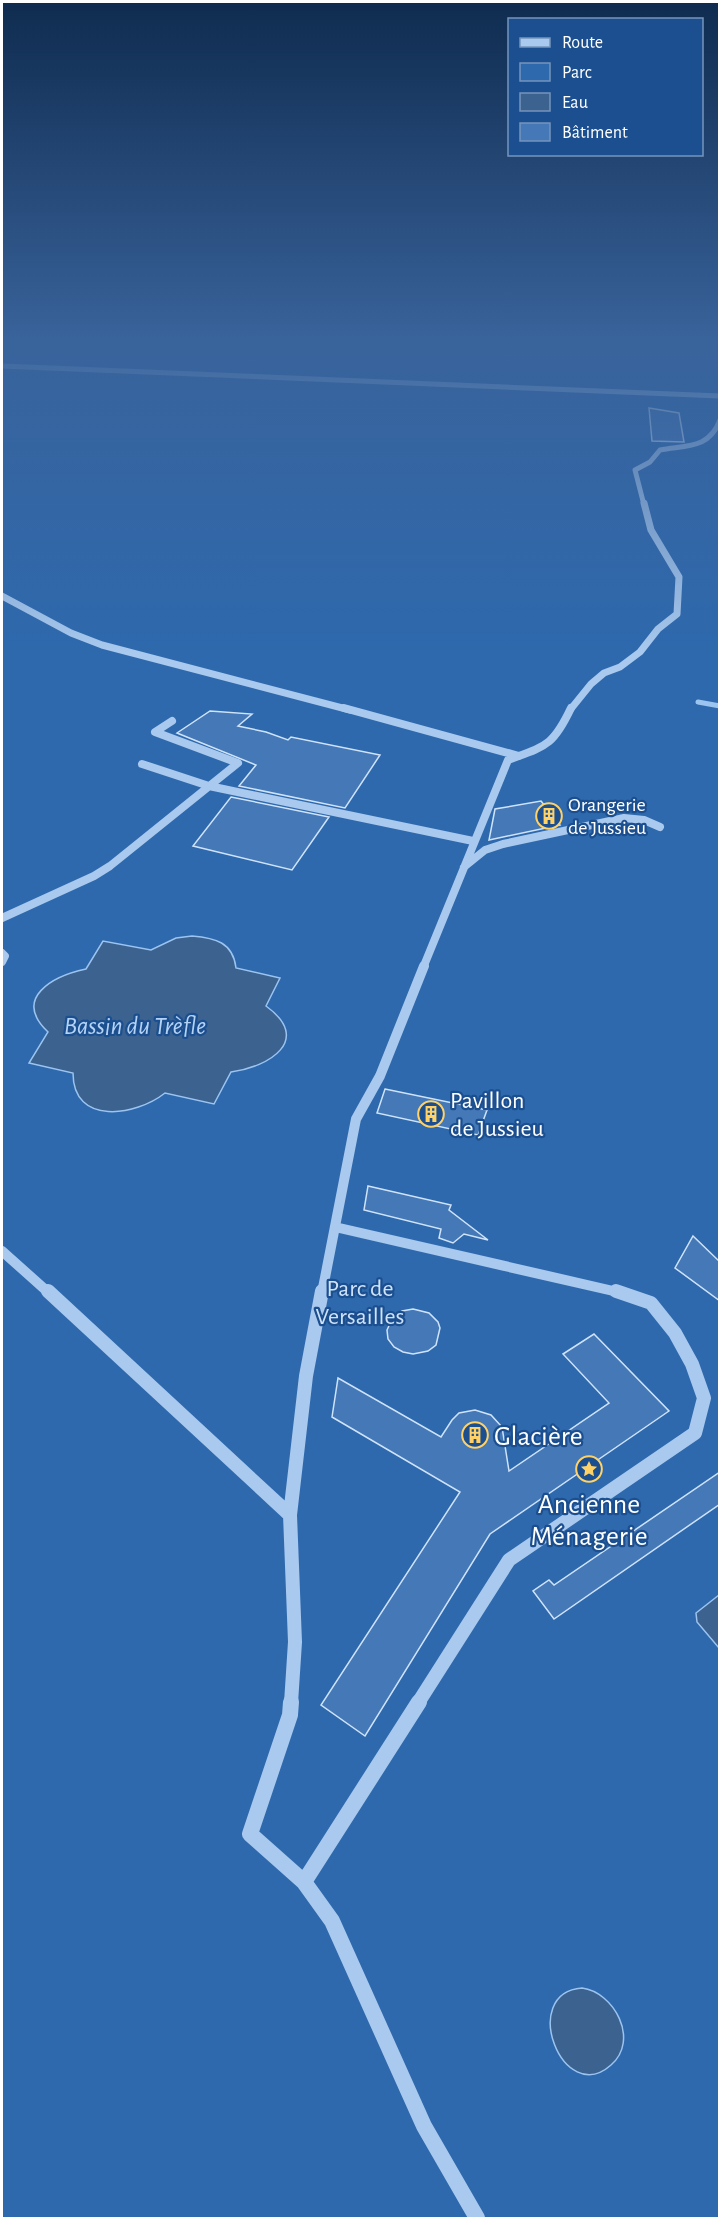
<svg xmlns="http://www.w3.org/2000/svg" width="721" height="2220" font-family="'Alegreya Sans',sans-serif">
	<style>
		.green { fill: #2e69ad }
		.water { fill: #3c6290; stroke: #9cc4f0; stroke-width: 1.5 }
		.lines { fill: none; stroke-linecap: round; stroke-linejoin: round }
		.stream { stroke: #9cc4f0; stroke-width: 5 }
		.building { fill: #4478b7; stroke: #cfe3fa; stroke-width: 1.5 }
		.minor-far5 { stroke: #a9c9ee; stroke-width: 5 }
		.minor-far4 { stroke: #a9c9ee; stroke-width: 7 }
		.minor-far3 { stroke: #a9c9ee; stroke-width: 8 }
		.minor-far2 { stroke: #a9c9ee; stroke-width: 10 }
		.minor-far1 { stroke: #a9c9ee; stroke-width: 14 }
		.minor { stroke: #a9c9ee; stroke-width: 16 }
		.labels { text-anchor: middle; stroke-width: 4.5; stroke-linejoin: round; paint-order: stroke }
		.far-poi-label { font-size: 20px; fill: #fff; stroke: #1b4f8f; text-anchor: start }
		.poi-label { font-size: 24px; fill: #fff; stroke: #1b4f8f; text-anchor: start }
		.park-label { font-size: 24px; fill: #cfe3fa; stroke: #1b4f8f }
		.water-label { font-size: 26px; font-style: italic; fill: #b5d3f5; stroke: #1b4f8f }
		.near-poi-label { font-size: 28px; fill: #fff; stroke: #1b4f8f; text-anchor: start }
	</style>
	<rect width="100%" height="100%" fill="#1b4f8f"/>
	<path class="green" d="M2,342H719V2218H2Z"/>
	<path class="water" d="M192,936C215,938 233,942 236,968L280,978L266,1006C313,1040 269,1067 231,1072L214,1104L165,1093C136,1116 73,1126 73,1073L29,1063L48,1032C12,998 53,976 86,969L103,941L151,950L176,938Z
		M719,1595V1648L697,1622L696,1613Z
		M582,1988C614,1992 640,2040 611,2065C563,2108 518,1993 582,1988Z"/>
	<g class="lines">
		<path class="stream" d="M698,702L720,706"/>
	</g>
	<path class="building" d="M649,408L679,413L684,442L652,441Z
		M210,711L252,714L238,726L266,732L288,740L291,737L380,755L345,808L239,786L256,765L177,733Z
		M231,797L329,817L292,870L193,846Z
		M541,801L560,825L489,840L495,809Z
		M385,1089L487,1110L478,1135L377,1113Z
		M368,1186L451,1205L449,1210L488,1240L464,1234L453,1243L439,1238L441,1229L364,1210Z
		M693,1236L720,1262V1301L675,1268Z
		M413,1309L429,1313L438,1322L440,1328L436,1345L428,1351L413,1354L403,1352L394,1347L388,1339L387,1330L393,1317L402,1311Z
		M594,1334L669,1411L490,1534L365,1736L321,1705L460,1492L332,1417L338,1378L441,1437L452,1420L459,1413L475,1410L491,1415L502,1427L509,1471L609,1403L563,1354Z
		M720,1472V1504L554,1619L533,1591L549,1580L554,1585Z"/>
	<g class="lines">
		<path class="minor-far5" d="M2,366L720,396
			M644,505L635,470L650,462L660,450C687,445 709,449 720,420"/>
		<path class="minor-far4" d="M2,596L71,633L102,645L350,710
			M570,710L591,684L604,673L620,667L640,652L658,629L677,614L679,577L651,530L644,503"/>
		<path class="minor-far3" d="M344,708L519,756
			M142,764L209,786L473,841
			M464,867L485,850L503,844L624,818L644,820L660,827
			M2,918L94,876L110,866L238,763L155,732L172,721
			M2,953L5,956L2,962
			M423,968L508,760C546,746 553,746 571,708"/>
		<path class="minor-far2" d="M335,1227L622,1293
			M2,1251L49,1293
			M322,1293L356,1119L380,1076L424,966"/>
		<path class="minor-far1" d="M48,1291L290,1515
			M291,1703L295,1642L290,1515L306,1376L322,1291
			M418,1703L509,1560L695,1433L704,1398L692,1364L675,1333L651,1303L616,1291"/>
		<path class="minor" d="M291,1702L290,1715L250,1834L304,1882L332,1921L424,2126L477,2218
			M304,1882L419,1702"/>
	</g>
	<linearGradient id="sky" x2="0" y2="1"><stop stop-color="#0f2b4f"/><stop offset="0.52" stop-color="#39639b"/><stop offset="1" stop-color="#39639b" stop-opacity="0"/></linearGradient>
	<rect width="721" height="653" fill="url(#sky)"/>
	<defs>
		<g id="building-ring" transform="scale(1.35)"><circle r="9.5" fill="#1b4f8f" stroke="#ffd166" stroke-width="1.5"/><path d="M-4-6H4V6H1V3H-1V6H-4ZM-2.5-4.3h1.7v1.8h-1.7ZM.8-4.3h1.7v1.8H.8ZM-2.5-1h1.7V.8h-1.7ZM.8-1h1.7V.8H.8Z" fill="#ffd166"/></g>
		<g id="sight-ring" transform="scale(1.35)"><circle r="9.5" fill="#1b4f8f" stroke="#ffd166" stroke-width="1.5"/><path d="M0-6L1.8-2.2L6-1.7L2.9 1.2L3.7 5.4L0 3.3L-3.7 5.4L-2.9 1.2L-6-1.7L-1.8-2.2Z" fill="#ffd166"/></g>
	</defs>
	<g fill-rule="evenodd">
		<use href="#building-ring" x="549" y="816"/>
		<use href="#building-ring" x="431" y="1114"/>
		<use href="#building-ring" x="475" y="1435"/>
		<use href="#sight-ring" x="589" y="1469"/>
	</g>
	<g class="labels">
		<g class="far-poi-label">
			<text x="568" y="811">Orangerie<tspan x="568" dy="23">de Jussieu</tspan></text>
		</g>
		<g class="poi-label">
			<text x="450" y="1108">Pavillon<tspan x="450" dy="28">de Jussieu</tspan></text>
		</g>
		<g class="park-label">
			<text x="360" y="1296">Parc de<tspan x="360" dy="28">Versailles</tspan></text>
		</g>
		<g class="water-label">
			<text x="135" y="1034">Bassin du Trèfle</text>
		</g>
		<g class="near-poi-label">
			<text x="494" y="1445">Glacière</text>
			<text x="589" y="1513" text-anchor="middle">Ancienne<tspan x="589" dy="32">Ménagerie</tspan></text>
		</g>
	</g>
	<rect width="721" height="2220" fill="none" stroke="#ffffff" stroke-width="6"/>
	<rect x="508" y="18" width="195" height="138" fill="#1b4f8f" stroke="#7695bc" stroke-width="1.5"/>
	<rect x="520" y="38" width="30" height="9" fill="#a9c9ee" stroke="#7695bc" stroke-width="1.5"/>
	<text x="562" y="48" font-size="18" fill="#ffffff">Route</text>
	<rect x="520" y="63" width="30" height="18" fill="#2e69ad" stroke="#7695bc" stroke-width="1.5"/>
	<text x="562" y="78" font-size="18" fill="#ffffff">Parc</text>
	<rect x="520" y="93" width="30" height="18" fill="#3c6290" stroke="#7695bc" stroke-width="1.5"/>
	<text x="562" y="108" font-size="18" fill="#ffffff">Eau</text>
	<rect x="520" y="123" width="30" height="18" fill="#4478b7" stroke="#7695bc" stroke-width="1.5"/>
	<text x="562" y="138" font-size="18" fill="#ffffff">Bâtiment</text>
</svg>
